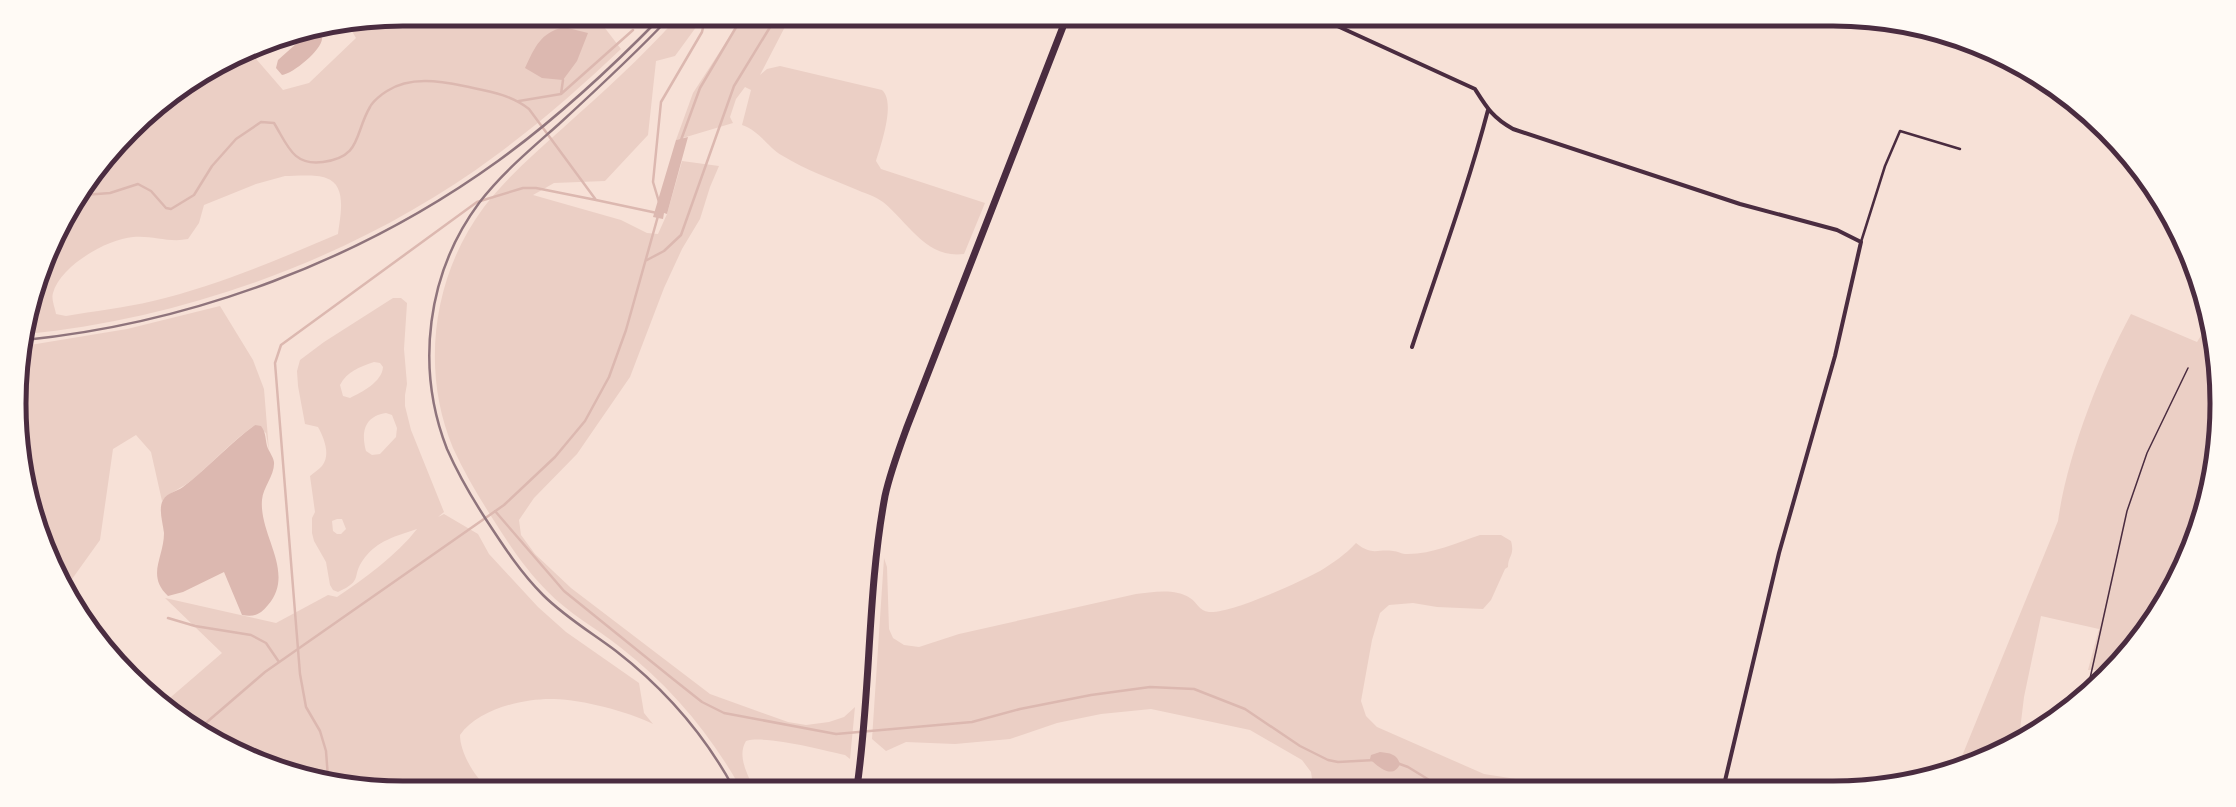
<svg xmlns="http://www.w3.org/2000/svg" width="2236" height="807" font-family="'IBM Plex Sans',sans-serif">
	<style>
		.green { fill: #ebcfc5; fill-rule: evenodd }
		.water { fill: #dcb8b0 }
		.lines { fill: none; stroke-linecap: round; stroke-linejoin: round }
		.stream { stroke: #dcb8b0; stroke-width: 2.5 }
		.path { stroke: #4a2c40; stroke-width: 1.5 }
		.service { stroke: #4a2c40; stroke-width: 2.5 }
		.minor { stroke: #4a2c40; stroke-width: 4 }
		.secondary { stroke: #4a2c40; stroke-width: 7 }
		.rail { stroke: #8f747c; stroke-width: 2.5 }
		.rim { fill: none; stroke: #4a2c40; stroke-width: 5 }
	</style>
	<rect width="100%" height="100%" fill="#f7e1d7"/>
	<path class="green" d="M404,19H598L621,49C581,87 540,123 495,156C363,254 191,318 27,334L39,280L70,211L150,114L211,70L251,53L283,90L309,83L356,38L350,28ZM285,176C295,176 316,174 326,178C348,185 340,217 338,234C277,260 217,286 153,301C124,308 94,311 66,316L56,314C55,308 51,299 53,293C60,266 107,239 133,237C152,235 169,243 188,239L199,223L204,205L256,184Z
		M676,19H702L675,56L656,61L648,135L605,181L554,183L533,195L621,220L647,233L658,234L667,214L682,161L719,166L710,187L700,219L682,249L664,288L630,377L577,454L534,498L519,520L521,535L535,554L571,588L710,694L788,722L806,725L829,722L844,717L855,707L850,759L845,755C823,750 766,735 746,741C737,756 747,773 753,787H740C709,732 670,686 620,647C596,628 568,613 547,591C525,569 508,543 491,516C477,494 464,472 453,448C420,369 433,275 484,207C507,177 535,153 563,128C602,93 641,58 676,19Z
		M741,19H789L760,75L767,69L780,66L882,90C896,102 881,145 876,161L881,169L985,203L964,254C926,259 909,223 883,202C875,196 864,193 855,189C831,179 806,170 783,156C767,147 760,131 742,125L751,90L745,87L736,99L730,117L733,123L676,140L693,93Z
		M393,298H401L407,303L404,349L407,384L405,395V406L411,430L444,512L438,517L444,514L478,534L489,554L538,607L566,632L639,683L644,713L653,724C627,711 583,700 554,699C524,698 478,709 460,735C460,752 475,779 489,788H404L304,775L233,748L170,709L164,703L222,653L165,598L276,623L328,595L337,597C365,578 396,556 417,529C397,536 377,540 363,560C351,577 364,580 338,592L333,590L330,585L326,562L314,541L312,533V518L315,512L310,476C314,473 319,469 322,466C331,455 324,438 318,427L305,424L298,386L297,371L300,360L324,342ZM374,362L380,363L383,367C382,382 362,392 350,398L343,396L340,385C347,371 360,367 374,362ZM386,413L392,415L397,428L396,437L380,454L372,455L366,451C361,433 364,416 386,413ZM337,519H342L346,529L341,534H337L333,531L332,521Z
		M220,306L253,360L264,389L269,451L266,433L255,425C232,441 213,462 192,480C182,488 170,492 162,501L151,452L136,435L113,449L100,540L67,586L48,550L26,479L22,353L24,346L127,329Z
		M2131,314L2197,342L2207,326L2214,354L2216,429L2204,503L2152,617L2106,670H2088L2099,629L2041,616L2024,697L2020,730L2010,743L2002,748L1960,761L2058,521C2067,456 2100,371 2131,314Z
		M1480,535H1501L1511,541C1515,556 1508,555 1508,567L1505,569L1491,600L1483,609L1437,607L1413,603L1389,605L1380,613L1372,640L1361,701L1366,716L1377,727L1484,774L1516,779L1524,785L1313,786L1311,772L1302,760L1250,730L1151,709L1101,714L1057,723L1010,739L955,744L906,742L886,751L872,739L884,558L887,567L889,629L893,638L904,645L919,647L959,634L1136,594C1152,592 1176,588 1190,598C1197,602 1199,611 1209,612C1230,614 1300,582 1320,571C1333,563 1346,554 1356,543C1372,556 1376,549 1393,551C1398,551 1401,554 1405,554C1430,555 1456,543 1480,535Z"/>
	<path class="water" d="M564,27L588,33L577,61L563,80L542,78L525,68C535,47 540,33 564,27Z
		M318,33L322,38C323,49 293,74 282,75L276,68L278,60L306,35Z
		M688,137L667,214L664,213L663,219L653,217L676,140Z
		M255,425L261,426C266,433 265,437 267,446C269,452 273,456 274,462C275,475 263,487 262,500C259,536 296,572 268,605C260,615 254,617 242,615L224,572L183,592L168,596C146,575 164,558 164,533C163,523 158,509 163,500C168,492 176,492 183,487C208,468 229,444 255,425Z
		M1380,752C1390,753 1397,754 1400,764C1393,780 1378,767 1370,759L1371,755Z"/>
	<g class="lines">
		<path class="stream" d="M561,94L563,80
			M519,101L561,94L633,30
			M681,140L700,88L741,19
			M84,195L110,193L138,184L151,191L166,208L171,209L194,195L212,166L236,139L261,122L274,123C288,146 293,166 323,162C362,157 354,134 370,107C373,101 382,94 387,91C410,76 440,81 464,86C487,91 510,94 529,109L596,200L657,213
			M659,202L653,182L661,102L702,32L705,19
			M647,260L664,251L681,235L734,86L775,19
			M495,511L564,591L673,679L702,702L724,713L836,734L972,722L1020,709L1091,695L1150,687L1194,689L1245,709L1300,746L1328,760L1338,762L1375,760
			M168,618L195,626L251,635L266,643L279,662
			M200,728L265,672L504,505L555,457L585,421L609,377L626,330L658,216
			M1397,763L1408,767L1439,786
			M328,778L326,751L320,731L306,707L300,674L275,363L281,345L477,202L523,188H536L596,200"/>
		<path class="path" d="M2089,683L2127,511L2147,453L2188,368"/>
		<path class="service" d="M1861,242L1885,166L1900,131L1960,149"/>
		<path class="minor" d="M1322,19L1475,89C1487,108 1493,118 1513,129L1740,204L1837,230L1861,242L1835,356L1779,553L1724,785
			M1412,347C1438,268 1467,190 1488,110
			M2088,688L2089,690"/>
		<path class="secondary" d="M857,787C871,691 867,592 885,496C890,473 899,449 907,427L1066,19"/>
		<path class="rail" d="M668,19C633,56 596,90 559,124C531,149 502,173 479,203C427,273 415,367 447,449C458,474 472,498 487,521C504,547 521,573 543,595C565,617 592,633 616,651C665,689 704,734 733,787
			M25,340C193,323 361,260 498,161C556,119 609,70 659,19"/>
	</g>
	<path d="M0 0H2236V807H0ZM403 26H1833A377 377 0 0 1 2210 403V404A377 377 0 0 1 1833 781H403A377 377 0 0 1 26 404V403A377 377 0 0 1 403 26Z" fill="#fffaf5" fill-rule="evenodd"/>
	<path class="rim" d="M403 26H1833A377 377 0 0 1 2210 403V404A377 377 0 0 1 1833 781H403A377 377 0 0 1 26 404V403A377 377 0 0 1 403 26Z"/>
</svg>
